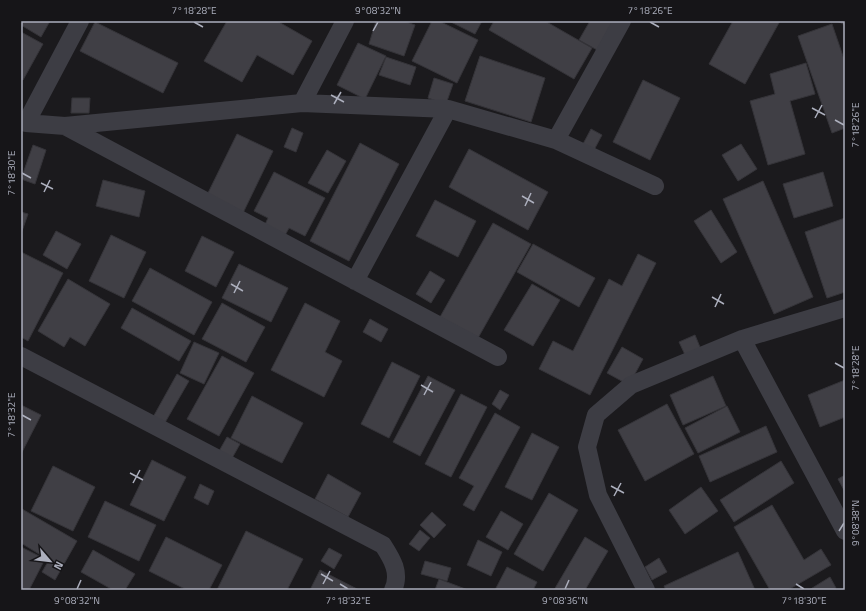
<svg xmlns="http://www.w3.org/2000/svg" width="866" height="611" font-family="'Titillium Web',sans-serif">
	<style>
		.building { fill: #403f45; stroke: #353439 }
		.lines { fill: none; stroke-linecap: round; stroke-linejoin: round }
		.street { stroke: #3d3d44; stroke-width: 18 }
		.ticks { fill: none; stroke: #acafbd; stroke-width: 1.5 }
		.neatline { fill: none; stroke: #acafbd; stroke-width: 1.5 }
		.ticks-label { font-size: 10px; text-anchor: middle; fill: #acafbd }
	</style>
	<rect width="100%" height="100%" fill="#1b1a1d"/>
	<path class="building" d="M21,21H50L41,37L21,25Z
		M227,21H277L312,41L293,75L257,55L242,82L204,61Z
		M376,21H404L415,25L404,56L369,44Z
		M432,21H439L478,40L457,83L412,61Z
		M449,21H482L475,34Z
		M494,21H545L592,48L574,79L489,30Z
		M590,21H616L599,51L579,40Z
		M733,21H780L745,84L709,64Z
		M837,21H845V25Z
		M95,22L178,63L163,93L80,51Z
		M832,24L845,62V128L832,133L798,36Z
		M21,32L43,44L23,80L21,79Z
		M358,43L386,56L365,99L337,85Z
		M480,56L545,78L531,122L465,101Z
		M386,57L416,67L410,85L379,75Z
		M806,63L815,94L790,101L805,154L768,165L750,101L775,94L770,74Z
		M434,78L453,84L446,104L428,98Z
		M643,80L680,98L650,160L613,142Z
		M72,98H90L89,113H71Z
		M292,128L303,133L296,152L284,147Z
		M591,129L602,135L594,150L583,144Z
		M237,134L273,151L243,213L207,195Z
		M360,143L399,164L349,261L310,241Z
		M741,144L757,169L738,181L722,155Z
		M33,145L46,150L35,184L21,179Z
		M469,149L548,192L528,230L449,187Z
		M327,150L346,161L328,193L308,183Z
		M274,172L325,198L305,236L289,228L283,239L263,229L268,218L254,211Z
		M823,172L833,206L794,218L783,184Z
		M103,180L145,191L139,217L96,206Z
		M763,181L813,297L774,314L723,199Z
		M435,200L476,221L458,257L416,236Z
		M711,210L737,252L721,263L694,221Z
		M21,212L28,214L21,234Z
		M845,218V292L827,298L805,232Z
		M493,223L531,244L478,338L440,317Z
		M56,231L81,244L67,269L43,255Z
		M111,235L146,252L124,298L89,281Z
		M202,236L234,252L216,287L185,271Z
		M533,244L595,278L579,307L517,272Z
		M21,252L63,273L28,341L21,337Z
		M638,254L656,263L590,395L539,369L553,341L573,351L609,279L622,286Z
		M239,264L288,288L271,322L222,298Z
		M150,268L212,302L194,335L132,301Z
		M430,271L445,280L431,303L416,294Z
		M68,279L110,304L85,346L70,337L64,347L38,331Z
		M532,284L560,300L533,346L504,330Z
		M222,303L265,327L246,362L202,339Z
		M305,303L340,321L325,352L342,361L324,397L271,370Z
		M132,308L191,341L179,361L121,328Z
		M370,319L388,329L381,342L363,332Z
		M695,335L702,352L687,359L679,342Z
		M194,342L219,353L204,384L180,373Z
		M622,347L643,359L629,385L607,373Z
		M222,356L254,373L219,436L187,419Z
		M392,362L420,376L389,438L361,424Z
		M177,374L189,381L163,426L152,419Z
		M428,376L455,390L420,456L393,442Z
		M713,376L726,406L683,425L670,395Z
		M845,380V417L820,427L808,395Z
		M500,390L509,395L500,410L492,404Z
		M461,394L487,407L451,477L425,464Z
		M252,396L303,423L282,463L231,438Z
		M667,404L694,454L645,481L618,430Z
		M21,405L41,415L21,454Z
		M727,406L740,432L698,453L685,428Z
		M495,413L520,427L474,511L463,505L474,486L459,478Z
		M766,426L777,452L710,482L699,456Z
		M532,433L559,447L532,500L505,487Z
		M227,437L240,444L231,460L218,453Z
		M152,460L186,477L164,521L130,505Z
		M781,461L794,483L734,522L720,500Z
		M53,466L95,487L73,531L31,511Z
		M328,474L361,493L348,517L315,499Z
		M845,475V492L838,479Z
		M200,484L214,491L208,505L194,498Z
		M701,487L718,511L685,534L669,510Z
		M549,493L578,510L543,571L514,554Z
		M105,501L156,525L139,561L88,537Z
		M772,505L804,560L821,549L831,565L788,590H770L734,527Z
		M22,509L77,541L55,580L42,572L49,560L21,543Z
		M501,511L523,524L508,550L486,537Z
		M432,512L446,525L434,538L420,525Z
		M420,530L430,538L419,551L409,544Z
		M246,531L303,559L287,590H217Z
		M166,537L222,565L209,590H187L149,571Z
		M585,537L608,551L585,590H554Z
		M478,540L502,552L491,576L467,565Z
		M21,547L45,559L29,590H21Z
		M329,548L342,555L334,569L321,561Z
		M93,550L135,574L125,590H113L81,572Z
		M738,552L755,590H666L664,586Z
		M659,558L667,572L652,580L645,567Z
		M425,561L451,568L447,581L421,574Z
		M507,567L537,582L533,590H495Z
		M320,570L359,590H310Z
		M830,577L836,588L833,590H809Z
		M439,579L468,590H435Z"/>
	<g class="lines">
		<path class="street" d="M302,103L345,21
			M21,120L26,123L65,126L498,357
			M26,123L80,21
			M65,126L302,103L448,109L556,140L655,186
			M556,140L622,21
			M355,281L448,109
			M742,339L845,531
			M21,356L383,545C392,559 401,573 393,590
			M646,590L598,495L587,447L596,415L631,385L742,339L845,308"/>
	</g>
	<path class="ticks" d="M194,22L203,27M650,22L659,27M373,31L378,22M331,95L344,102M334,104L341,92M812,108L825,115M815,118L822,105M835,120L844,125M22,173L31,178M41,183L53,189M44,192L50,180M522,196L534,203M525,206L531,193M231,284L243,291M234,293L240,281M712,297L724,304M715,307L721,294M835,363L844,368M421,385L433,392M424,395L431,382M22,415L31,420M130,473L143,480M133,483L140,470M611,486L624,493M614,496L621,483M839,531L844,523M321,574L333,581M323,584L330,571M340,584L348,589M796,584L804,589M77,589L81,580M565,589L569,580"/>
	<rect width="866" height="611" fill="none" stroke="#161518" stroke-width="44"/>
	<g transform="translate(50 561) rotate(118)" stroke="#161518" stroke-width="3" paint-order="stroke">
	<path d="M0-3L7 15L0 10L-7 15Z" fill="#acafbd"/>
	<text y="-6" font-size="11" font-weight="bold" text-anchor="middle" fill="#acafbd">N</text>
	</g>
	<rect x="22" y="22" width="822" height="567" class="neatline"/>
	<g class="ticks-label">
		<text x="194" y="14">7°18'28"E</text>
		<text x="378" y="14">9°08'32"N</text>
		<text x="650" y="14">7°18'26"E</text>
		<text transform="translate(855 125) rotate(-90)" y="4">7°18'26"E</text>
		<text transform="translate(11 173) rotate(-90)" y="4">7°18'30"E</text>
		<text transform="translate(855 368) rotate(-90)" y="4">7°18'28"E</text>
		<text transform="translate(11 415) rotate(-90)" y="4">7°18'32"E</text>
		<text transform="translate(855 523) rotate(-90)" y="4">9°08'38"N</text>
		<text x="77" y="604">9°08'32"N</text>
		<text x="348" y="604">7°18'32"E</text>
		<text x="565" y="604">9°08'36"N</text>
		<text x="804" y="604">7°18'30"E</text>
	</g>
</svg>
